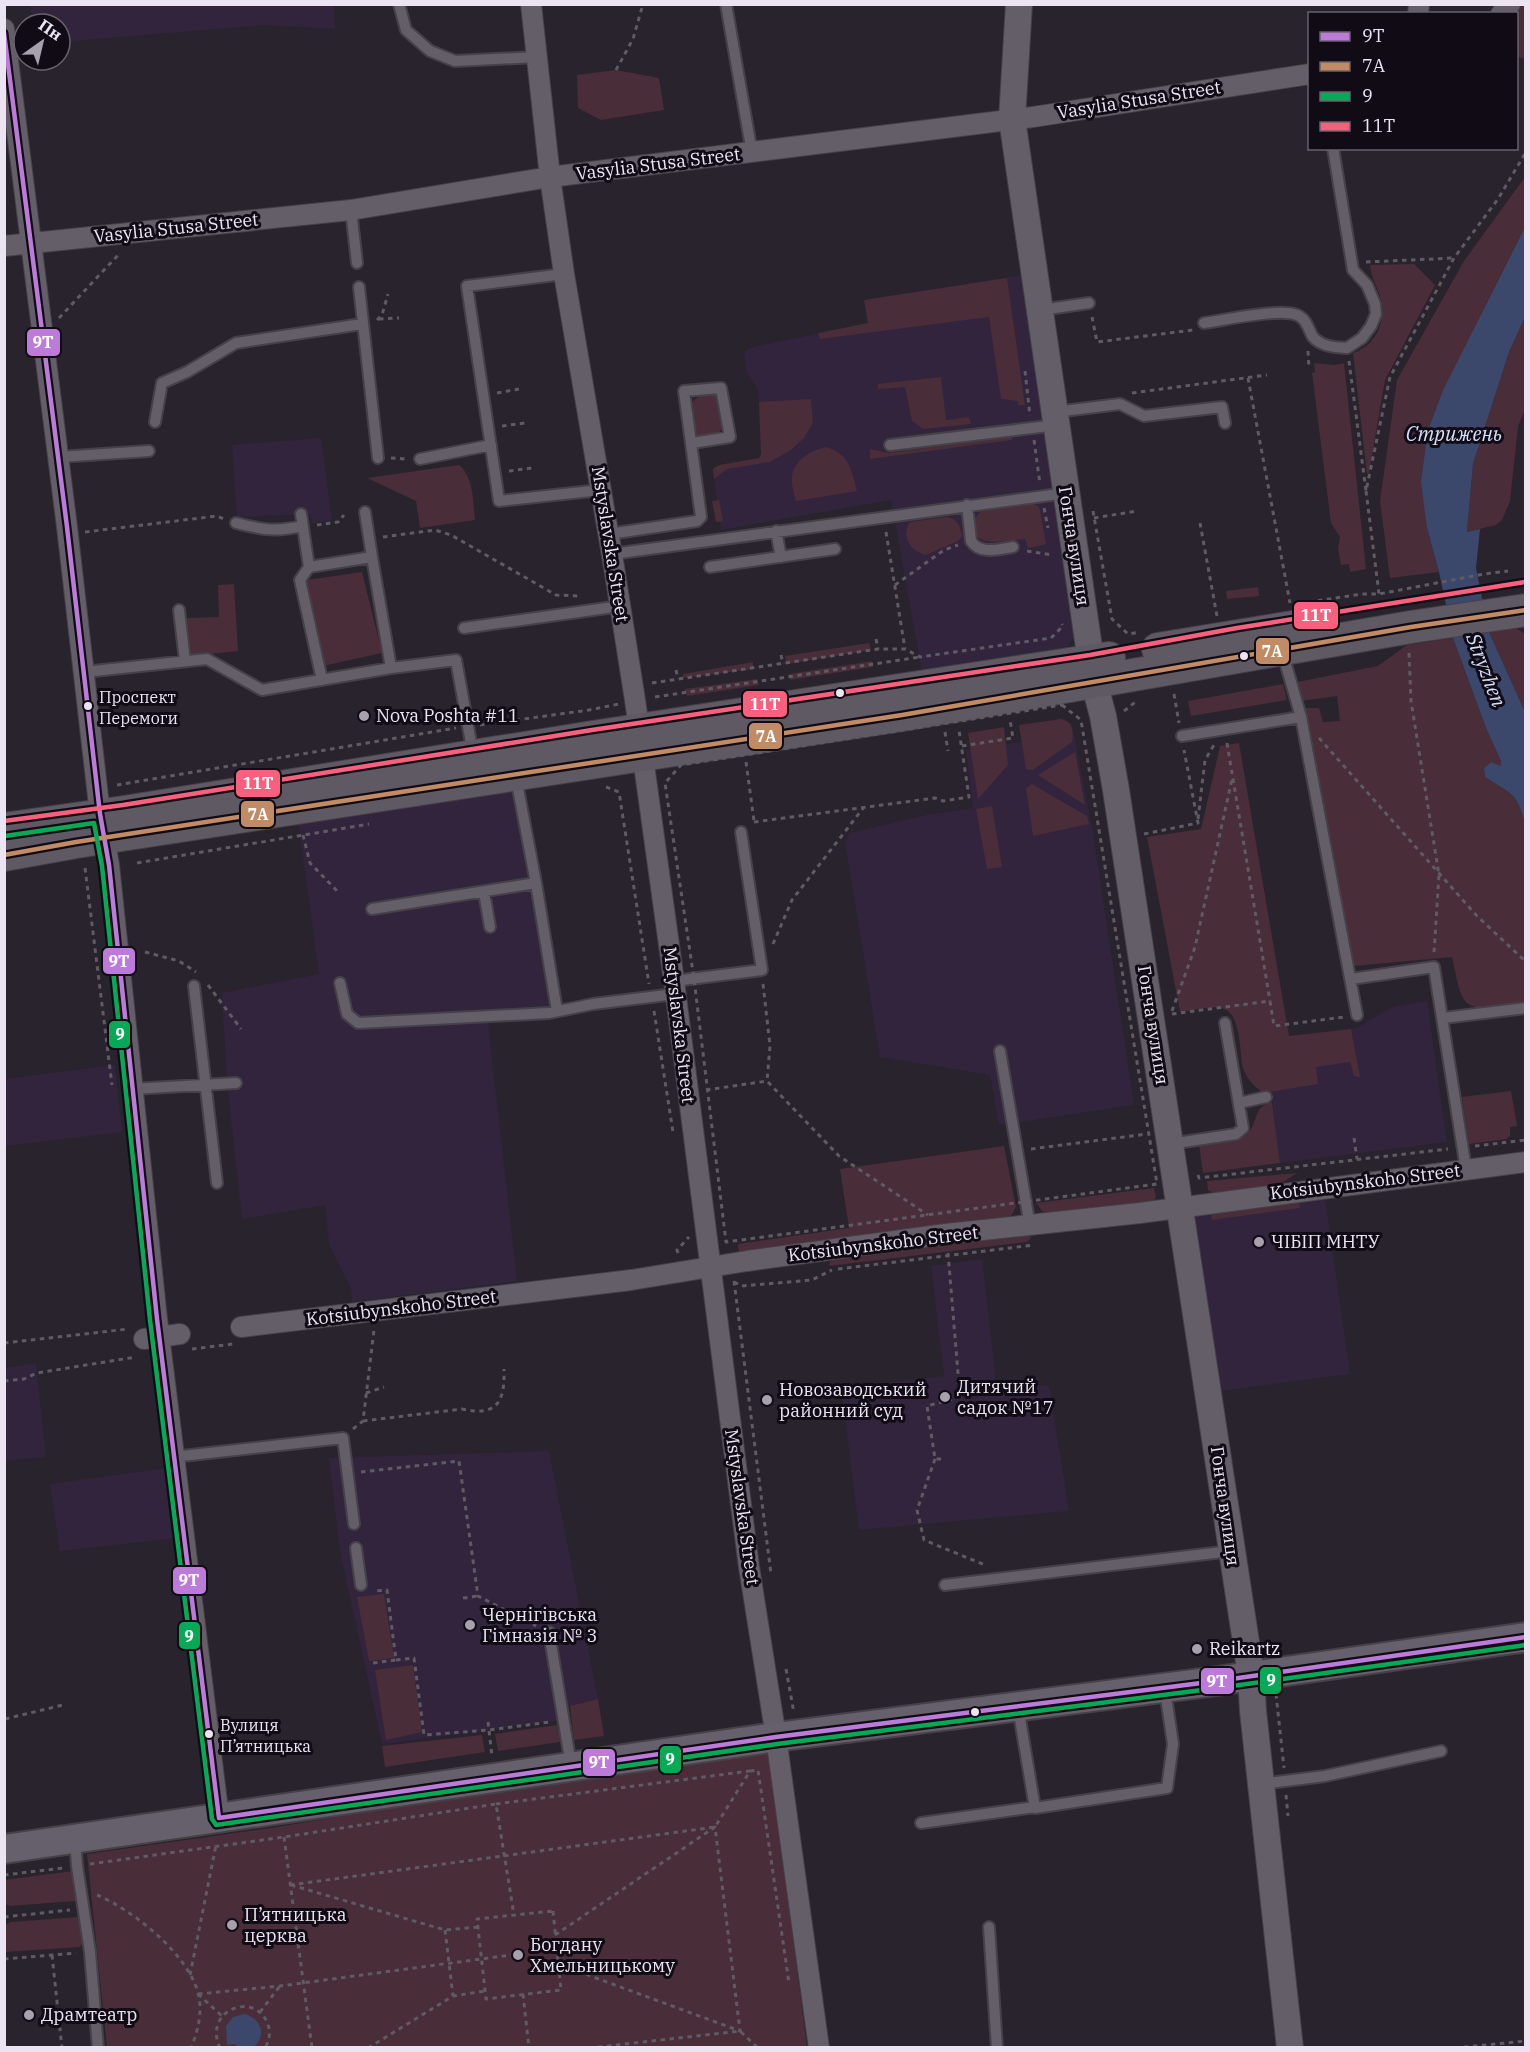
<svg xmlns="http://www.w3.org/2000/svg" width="1530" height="2052" font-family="'IBM Plex Serif',serif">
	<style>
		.built { fill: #32243c }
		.green { fill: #492d39 }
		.water { fill: #3b486b }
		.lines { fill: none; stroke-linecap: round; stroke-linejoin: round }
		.service-casing { stroke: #464049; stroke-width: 14 }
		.minor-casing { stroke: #464049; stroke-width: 22 }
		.tertiary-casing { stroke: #464049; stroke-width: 28 }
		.secondary-casing { stroke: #464049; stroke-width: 32 }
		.primary-casing { stroke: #464049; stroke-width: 34 }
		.path { stroke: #5f5a63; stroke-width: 3; stroke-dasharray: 4.5 4.5; stroke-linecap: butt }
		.service { stroke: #645e68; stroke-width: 10 }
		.minor { stroke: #645e68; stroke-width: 20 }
		.tertiary { stroke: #645e68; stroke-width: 26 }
		.secondary { stroke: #65606b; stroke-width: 28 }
		.primary { stroke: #5f5964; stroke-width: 32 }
		.bus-1-casing { stroke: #100b14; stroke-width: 9 }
		.bus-2-casing { stroke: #100b14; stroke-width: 9 }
		.bus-3-casing { stroke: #100b14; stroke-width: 9 }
		.bus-4-casing { stroke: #100b14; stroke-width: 9 }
		.bus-1 { stroke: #bd7bd9; stroke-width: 4.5 }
		.bus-2 { stroke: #c18c65; stroke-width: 4.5 }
		.bus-3 { stroke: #06aa56; stroke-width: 4.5 }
		.bus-4 { stroke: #f8607d; stroke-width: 4.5 }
		.bus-dot { fill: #ece4f2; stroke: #100b14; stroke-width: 2 }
		.poi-dot { fill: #a8a0ad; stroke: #100b14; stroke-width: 2 }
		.labels { text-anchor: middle; stroke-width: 6; stroke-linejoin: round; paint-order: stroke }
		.bus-label { font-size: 16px; fill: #ece4f2; stroke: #100b14; text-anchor: start }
		.street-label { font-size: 18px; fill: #ece4f2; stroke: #100b14 }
		.poi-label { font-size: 18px; fill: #ece4f2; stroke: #100b14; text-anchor: start }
		.water-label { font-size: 20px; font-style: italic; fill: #d5e0fa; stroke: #100b14 }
		.line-badge { stroke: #100b14; stroke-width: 2 }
		.badge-label { font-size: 16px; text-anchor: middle; font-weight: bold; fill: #fff }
	</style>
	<rect width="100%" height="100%" fill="#29232d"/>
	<path class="built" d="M30,5H334L335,29L265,25L60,42V24H32Z
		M1023,275L1075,637L1062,654L923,678L891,500L721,530L713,469L719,465L759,458L761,454L758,389L746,371L744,353L749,348L868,323L864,300Z
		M321,438L332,520L312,523L310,514L237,517L232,445Z
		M1074,734L1093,833L1134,1105L999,1125L990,1075L880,1057L845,842L850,833L926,815L973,808L966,750Z
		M514,789L556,1019L488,1023L517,1281L352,1302L351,1288L329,1244L325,1205L242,1219L227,1083L222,993L319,974L298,820Z
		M1427,1001L1447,1142L1280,1163L1264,1033L1288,1030L1289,1036L1357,1028L1392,1007Z
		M115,1065L122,1132L5,1146V1079Z
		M1325,1199L1350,1374L1220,1391L1204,1278L1193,1219L1199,1214Z
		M982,1259L996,1380L1049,1386L1069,1511L859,1530L843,1401L834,1393L832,1389L944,1376L931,1266Z
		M36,1363L46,1457L5,1461V1368Z
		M549,1451L598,1699L562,1708L564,1720L382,1744L340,1551L329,1458Z
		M166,1468L176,1538L60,1551L50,1484Z"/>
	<path class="green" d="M1522,5H1525V59L1517,57L1516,14H1513Z
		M616,70L659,78L664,110L601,120L578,108L577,75Z
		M1525,177V227L1443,390L1428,430L1427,528L1439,572L1390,578L1380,501L1397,380L1464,261Z
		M1414,264L1435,285L1385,380L1369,473L1367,474L1353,353C1376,346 1388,319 1380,296C1377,286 1371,277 1370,265Z
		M1007,278L1025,405H1018V401L1001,399L989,317L820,339L818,333L868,323L864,300Z
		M1525,317V410L1518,426L1510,501L1502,520L1496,525L1467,532L1473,464L1509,352Z
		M1314,363L1335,365L1344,363L1366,569L1350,572L1349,564L1341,565L1338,549L1340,537L1331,523L1312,373L1315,372Z
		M941,377L946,420L969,417L971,424L923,429L912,421L905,387L878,389V384Z
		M719,393L724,424L719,433L701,438L693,434L690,404L699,396Z
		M811,399L813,423L804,438L791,450L770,462L727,469L714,479L713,469L719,465L759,458L761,454L759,402Z
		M1012,436V440L870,459V449L888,453Z
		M826,447C849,453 852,471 857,491L796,501C794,494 791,485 792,477C793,461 811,450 826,447Z
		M459,465C474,477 473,502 475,520L420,528L416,501L367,478Z
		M719,500L723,521L716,522L712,501Z
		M1030,503L1038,506L1040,510L1046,544L1028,548L1025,539C1010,540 973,550 973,525C973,519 978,513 983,510C994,504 1018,504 1030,503Z
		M947,517C958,519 960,526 962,536L958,541L926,555C911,551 900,537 910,522Z
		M362,572L382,653L323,666L307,580Z
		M234,584L238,651L191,656L187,618L219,617L218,585Z
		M1258,587L1259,596L1227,599L1226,591Z
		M1516,628L1525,634V712L1489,632Z
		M1453,638L1486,728L1501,761V766L1491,762L1484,768L1485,777C1512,795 1515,789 1525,822V1003C1508,1005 1473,1016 1463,998C1457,986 1455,969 1452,957L1354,966L1305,708H1319L1323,722L1340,721L1337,696L1301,701L1297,682L1378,666L1407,645Z
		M869,643L871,650L787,664L785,656Z
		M872,661L873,667L790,680L789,674Z
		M753,662V669L683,678V674Z
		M757,679L759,685L687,696L685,689Z
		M1283,684L1287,700L1191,716L1188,701Z
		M1061,719C1073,721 1074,731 1072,742L1033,770L1026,769L1019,725Z
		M1004,727L1008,765L978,799L968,733Z
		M1239,743L1289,1036L1351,1029L1360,1077L1354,1076L1350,1062L1316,1067L1318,1084L1263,1093C1254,1086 1247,1079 1243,1068C1239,1051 1242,1014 1222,1008C1214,1005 1190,1011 1180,1012L1147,837L1201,829L1220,746Z
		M1075,752L1085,805L1038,775Z
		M1032,784L1087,816L1089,824L1033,836L1026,788Z
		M992,806L1002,867L987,869L976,809Z
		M1511,1091L1517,1126L1510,1127V1136L1506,1139L1469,1144L1462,1097Z
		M1272,1102L1280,1163L1203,1173L1199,1145L1241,1138C1261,1128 1249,1108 1272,1102Z
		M1004,1146L1016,1207L1012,1215L1006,1219L739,1252L738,1244L849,1228L840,1169Z
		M1297,1173L1277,1186L1213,1193L1208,1190L1207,1181Z
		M1154,1188L1156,1197L1153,1203L1048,1213L1042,1211L1036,1203Z
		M1299,1197L1300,1208L1212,1220L1210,1209Z
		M1030,1234L1031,1238L1027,1242L829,1266L831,1259L836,1256Z
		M384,1594L394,1658L369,1661L357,1597Z
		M413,1665L422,1732L386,1740L375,1670Z
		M598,1699L604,1736L574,1740L570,1706Z
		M557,1725L560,1742L498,1751L495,1734Z
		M482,1735L485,1752L385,1767L382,1746Z
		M769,1752L807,2047H107L87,1854L271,1828L498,1790Z
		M73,1871L76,1901L10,1906L5,1904L4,1880Z
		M78,1917L82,1943L80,1947L5,1952V1925L11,1922Z"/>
	<path class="water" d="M1525,227V317L1509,352L1473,464L1467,532L1480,529L1476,568L1489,632L1525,712V822C1515,790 1512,795 1485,777L1484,768L1491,762L1501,766V761L1486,728L1453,638L1439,572L1427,528L1421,482L1428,430L1443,390Z
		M245,2014C261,2019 267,2034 254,2047H238L235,2044L227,2045L226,2026L233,2017Z"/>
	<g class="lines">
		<g class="service-casing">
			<path id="service" d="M399,4L406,30L430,51L455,61L537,57
				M726,4L752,153
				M351,210L357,263
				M564,274L467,286L499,501L601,490
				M359,287L378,458
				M1041,310L1089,303
				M1204,323C1225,320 1279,308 1297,315C1307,319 1308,329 1313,337C1322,347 1335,347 1347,348L1362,338L1371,326L1376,314L1375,304L1367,285L1353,270L1333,148
				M1055,412L1120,404L1144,416L1222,407L1225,423
				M155,422L162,383L187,372L236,343L362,324
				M890,445L1057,425
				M58,457L149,451
				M420,459L491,445
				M967,505L971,541C980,555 999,549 1013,547
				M365,512L372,557
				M301,514L309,567
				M236,523C264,530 275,532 303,526
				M776,531L781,557
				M609,534L697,521L701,517L684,391L721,388L730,437L692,443
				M612,554L1066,493
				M710,567L835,549
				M179,610L185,661
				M464,628L621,606
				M1282,651L1301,717L1357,1015
				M84,672L207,659L262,690L391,668L456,660L473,754
				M322,680L300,580L309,567L372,557L391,668
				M1182,736L1301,717
				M516,778L536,883L557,1011
				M484,892L490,927
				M372,909L536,883
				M1351,979L1434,967L1466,1169
				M674,981L762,970L741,832
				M340,983L347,1014L358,1023L549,1013L593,1004L675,994
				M194,986L217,1183
				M1443,1018L1526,1008
				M1000,1051L1030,1226
				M132,1089L236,1083
				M1239,1103L1266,1097
				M1170,1144L1236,1134L1243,1128L1225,1023
				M173,1457L343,1438L354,1524
				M356,1548L361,1585
				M945,1585L1231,1551
				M549,1632L571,1765
				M1018,1707L1035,1808L1167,1788L1173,1744L1165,1690
				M1261,1784L1325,1776L1441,1751
				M921,1823L1035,1807
				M75,1839L77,1866L90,1952L98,2048
				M989,1927L997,2048"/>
		</g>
		<g class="minor-casing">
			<path id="minor" d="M531,4L550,177L564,274L614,567L635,700L674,981L749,1567L776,1737L819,2048
				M1418,14L1419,4
				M1501,14L1510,4
				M4,29L67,527L100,814L109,865L157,1319L219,1818
				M4,246L351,210L550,177L1033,117L1310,74
				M241,1327L631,1280L747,1261L946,1234L1140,1213L1526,1162
				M144,1339L180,1334"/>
		</g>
		<g class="tertiary-casing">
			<path id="tertiary" d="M1019,4L1012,119L1094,682L1103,716L1116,790L1251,1675L1253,1711L1290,2048"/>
		</g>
		<g class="secondary-casing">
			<path id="secondary" d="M4,1849L776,1737L1217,1681L1526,1637"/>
		</g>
		<g class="primary-casing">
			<path id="primary" d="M1158,649L1299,626
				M4,829L124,812L593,737L1109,658
				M4,855L76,842L902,715L1411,627L1526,610"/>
		</g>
		<path class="path" d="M616,70L633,39L643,4
			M1366,262L1454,258
			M1092,317L1097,342L1193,330
			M59,318L120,253
			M379,319L399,318
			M377,320L382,315L388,294
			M1308,351L1309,369
			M1349,361L1366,491L1390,377L1454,258L1498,199L1526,152
			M1025,371L1030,416
			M1248,378L1290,603
			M497,393L519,389
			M1132,393L1267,375
			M502,426L525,423
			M1034,440L1040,484
			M391,458L406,459
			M509,471L532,468
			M1366,491L1379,594
			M1044,508L1048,528
			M1093,511L1112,619L1128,634L1140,632
			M1094,518L1137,511
			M1200,523L1217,616
			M317,525L338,522L344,515
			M85,532L217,516L224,519
			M886,532L905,649
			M383,537L435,530L451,535L556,595L578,596
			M1027,551L1052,555
			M895,585L944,550L958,545
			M1309,602L1362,594H1379L1484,574L1508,571
			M876,639L878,649
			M1409,653L1411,701L1439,875L1434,953
			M781,655L783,664
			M676,670L678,679
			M652,683L878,649H905L920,657L1051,638L1063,626L1062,624
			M1174,694L1179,723
			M655,697L920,657
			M1062,705L1081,720L1157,1184L726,1242L694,979L665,783L681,765Z
			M1124,711L1138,700
			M480,725L589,710L619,704
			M945,732L948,751
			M1319,738L1477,916L1526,962
			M1227,743L1270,1001
			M962,746L1013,738L1010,720
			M746,762L754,821
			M117,785L456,728
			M606,787L619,792L649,984
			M1198,819L1205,760L1214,745
			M754,822L935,798L943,801L969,797L959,730
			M1144,834L1198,823L1184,750
			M303,835L310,863L340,894
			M137,863L369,824
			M85,868L112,1085
			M773,944L792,900L864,807
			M145,952L179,961L196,972
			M763,984L770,1046L767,1081
			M208,985L241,1029
			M654,1011L673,1132
			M1172,1011L1195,947L1232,779
			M1172,1014L1270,1001L1274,1026L1344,1017
			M706,1090L767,1081L839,1156L928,1215
			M1354,1138L1357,1159
			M1475,1146L1526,1140
			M1031,1149L1147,1134
			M1198,1175L1199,1178L1448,1149
			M678,1253L677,1250L689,1237
			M838,1269L1034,1245
			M734,1281L771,1574
			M734,1282L742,1286L812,1280L832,1270
			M4,1343L128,1329
			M192,1349L233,1344
			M4,1381L24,1379L37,1373L136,1357
			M366,1393L384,1387
			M363,1421L462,1409C497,1417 505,1402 504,1369
			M353,1429L363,1421L374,1330
			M935,1459L917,1510L924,1540L985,1565
			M941,1459H935L927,1406L960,1397L948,1253
			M361,1472L459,1461L478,1596L536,1626
			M463,1598L478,1596
			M396,1660L414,1658L424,1735L489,1730L550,1722
			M373,1663L396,1660L387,1590L374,1591
			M786,1669L794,1713
			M1276,1694L1284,1768
			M5,1719L63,1705
			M488,1722L492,1756
			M1286,1795L1288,1816
			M496,1804L750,1771
			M284,1837L312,2048
			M90,1864L284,1837L496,1804L514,1915
			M4,1875L63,1868
			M290,1885L715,1827L750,1771L758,1770L789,1983
			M291,1885L445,1930L478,1927
			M97,1895C133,1910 188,1954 198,1993C203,2011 198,2031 191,2048
			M553,1911L561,1990L486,1999L477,1919Z
			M4,1917L70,1910
			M445,1930L453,1996
			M555,1935L715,1827L740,2031L558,1964
			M52,1955L62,2048
			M4,1959L76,1953
			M190,1975L216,1845
			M198,1994L280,1986L511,1955
			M198,1994L222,2016
			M523,1994L529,2048
			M260,2012L280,1986
			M220,2048C202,2009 257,1990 268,2025C271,2033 269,2041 265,2048
			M368,2048L453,1996L485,1991
			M589,2048L740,2031L758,2048
			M1455,2048L1526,2041"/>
		<use href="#service" class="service"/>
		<use href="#minor" class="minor"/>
		<use href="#tertiary" class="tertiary"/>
		<use href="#secondary" class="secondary"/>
		<use href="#primary" class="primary"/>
		<g class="bus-1-casing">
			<path id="bus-1" d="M4,33L67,527L100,814L109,865L157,1319L219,1818L776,1737L1217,1681L1526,1637"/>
		</g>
		<g class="bus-2-casing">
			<path id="bus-2" d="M4,855L76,842L902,715L1411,627L1526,610"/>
		</g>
		<g class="bus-3-casing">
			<path id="bus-3" d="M5,836L94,823L102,866L150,1320L212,1819L216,1825L777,1744L1218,1688L1526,1645"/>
		</g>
		<g class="bus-4-casing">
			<path id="bus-4" d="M4,821L123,805L592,730L1090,655L1237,628L1525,582"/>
		</g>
		<use href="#bus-1" class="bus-1"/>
		<use href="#bus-2" class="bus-2"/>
		<use href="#bus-3" class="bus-3"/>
		<use href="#bus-4" class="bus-4"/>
	</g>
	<g class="bus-dot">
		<circle cx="1244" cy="656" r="5"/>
		<circle cx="840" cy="693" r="5"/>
		<circle cx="88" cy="706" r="5"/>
		<circle cx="975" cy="1712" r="5"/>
		<circle cx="209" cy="1734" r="5"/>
	</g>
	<g class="poi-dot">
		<circle cx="364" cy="716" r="6"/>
		<circle cx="1259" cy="1242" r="6"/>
		<circle cx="945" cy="1397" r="6"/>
		<circle cx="767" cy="1400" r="6"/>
		<circle cx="470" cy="1625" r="6"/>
		<circle cx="1197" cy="1649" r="6"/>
		<circle cx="232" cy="1925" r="6"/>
		<circle cx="518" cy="1955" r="6"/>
		<circle cx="29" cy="2015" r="6"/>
	</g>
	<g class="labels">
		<g class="bus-label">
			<text x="99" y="703">Проспект<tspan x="99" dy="21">Перемоги</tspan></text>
			<text x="220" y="1731">Вулиця<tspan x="220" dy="21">П’ятницька</tspan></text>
		</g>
		<g class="street-label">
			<text transform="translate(1139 100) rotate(-9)" y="6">Vasylia Stusa Street</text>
			<text transform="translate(658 164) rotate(-7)" y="6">Vasylia Stusa Street</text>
			<text transform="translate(176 228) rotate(-6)" y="6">Vasylia Stusa Street</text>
			<text transform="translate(610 544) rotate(81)" y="6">Mstyslavska Street</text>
			<text transform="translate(1074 546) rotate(81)" y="6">Гонча вулиця</text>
			<text transform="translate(679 1025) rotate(83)" y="6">Mstyslavska Street</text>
			<text transform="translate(1153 1025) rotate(81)" y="6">Гонча вулиця</text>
			<text transform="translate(1365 1182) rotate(-7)" y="6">Kotsiubynskoho Street</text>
			<text transform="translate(883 1244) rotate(-7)" y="6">Kotsiubynskoho Street</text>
			<text transform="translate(401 1308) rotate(-7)" y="6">Kotsiubynskoho Street</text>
			<text transform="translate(1225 1506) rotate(82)" y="6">Гонча вулиця</text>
			<text transform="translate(742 1507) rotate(82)" y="6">Mstyslavska Street</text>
		</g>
		<g class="poi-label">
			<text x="376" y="722">Nova Poshta #11</text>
			<text x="1271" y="1248">ЧІБІП МНТУ</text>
			<text x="957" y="1393">Дитячий<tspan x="957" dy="21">садок №17</tspan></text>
			<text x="779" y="1396">Новозаводський<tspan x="779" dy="21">районний суд</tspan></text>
			<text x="482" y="1621">Чернігівська<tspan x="482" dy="21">Гімназія № 3</tspan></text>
			<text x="1209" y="1655">Reikartz</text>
			<text x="244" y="1921">П’ятницька<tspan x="244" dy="21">церква</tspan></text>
			<text x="530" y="1951">Богдану<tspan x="530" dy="21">Хмельницькому</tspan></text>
			<text x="41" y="2021">Драмтеатр</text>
		</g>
		<g class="water-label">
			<text x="1454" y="441">Стрижень</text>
			<text transform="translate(1486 670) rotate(69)" y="7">Stryzhen</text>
		</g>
	</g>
	<g class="line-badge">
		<rect x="26" y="328" width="35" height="29" rx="6" fill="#bd7bd9"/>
		<rect x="1293" y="601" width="46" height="29" rx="6" fill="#f8607d"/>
		<rect x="1255" y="637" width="35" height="28" rx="6" fill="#c18c65"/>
		<rect x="742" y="690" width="46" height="28" rx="6" fill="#f8607d"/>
		<rect x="748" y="722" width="35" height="28" rx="6" fill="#c18c65"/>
		<rect x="235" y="769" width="46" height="29" rx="6" fill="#f8607d"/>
		<rect x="240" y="800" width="35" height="28" rx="6" fill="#c18c65"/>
		<rect x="102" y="947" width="34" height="28" rx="6" fill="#bd7bd9"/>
		<rect x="108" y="1020" width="23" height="29" rx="6" fill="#06aa56"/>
		<rect x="172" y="1566" width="35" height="29" rx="6" fill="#bd7bd9"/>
		<rect x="178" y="1621" width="23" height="29" rx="6" fill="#06aa56"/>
		<rect x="1259" y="1666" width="23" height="29" rx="6" fill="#06aa56"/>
		<rect x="1200" y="1667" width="35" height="28" rx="6" fill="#bd7bd9"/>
		<rect x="659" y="1745" width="23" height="29" rx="6" fill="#06aa56"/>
		<rect x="582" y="1748" width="34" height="29" rx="6" fill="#bd7bd9"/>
	</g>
	<g class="badge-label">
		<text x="43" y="348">9Т</text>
		<text x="1316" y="621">11Т</text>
		<text x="1272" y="657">7А</text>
		<text x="765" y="710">11Т</text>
		<text x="766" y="742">7А</text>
		<text x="258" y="789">11Т</text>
		<text x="258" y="820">7А</text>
		<text x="119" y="967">9Т</text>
		<text x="120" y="1040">9</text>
		<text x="189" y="1586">9Т</text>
		<text x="189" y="1642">9</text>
		<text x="1271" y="1686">9</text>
		<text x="1217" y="1687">9Т</text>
		<text x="670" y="1765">9</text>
		<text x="599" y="1768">9Т</text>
	</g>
	<rect width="1530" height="2052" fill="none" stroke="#ece4f2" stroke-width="12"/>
	<rect x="1308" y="12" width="210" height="138" fill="#100b14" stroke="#68626d" stroke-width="1.5"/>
	<rect x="1320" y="32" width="30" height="9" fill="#bd7bd9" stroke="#68626d" stroke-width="1.5"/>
	<text x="1362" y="42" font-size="18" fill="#ece4f2">9Т</text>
	<rect x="1320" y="62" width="30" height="9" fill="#c18c65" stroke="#68626d" stroke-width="1.5"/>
	<text x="1362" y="72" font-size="18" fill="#ece4f2">7А</text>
	<rect x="1320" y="92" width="30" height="9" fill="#06aa56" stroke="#68626d" stroke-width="1.5"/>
	<text x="1362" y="102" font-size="18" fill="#ece4f2">9</text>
	<rect x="1320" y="122" width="30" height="9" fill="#f8607d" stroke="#68626d" stroke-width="1.5"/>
	<text x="1362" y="132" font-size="18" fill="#ece4f2">11Т</text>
	<g transform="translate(42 42) rotate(34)"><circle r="28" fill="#100b14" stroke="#68626d" stroke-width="1.5"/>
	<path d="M0-4.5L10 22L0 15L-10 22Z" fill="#a8a0ad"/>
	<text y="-9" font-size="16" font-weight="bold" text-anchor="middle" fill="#ece4f2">Пн</text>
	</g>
</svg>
